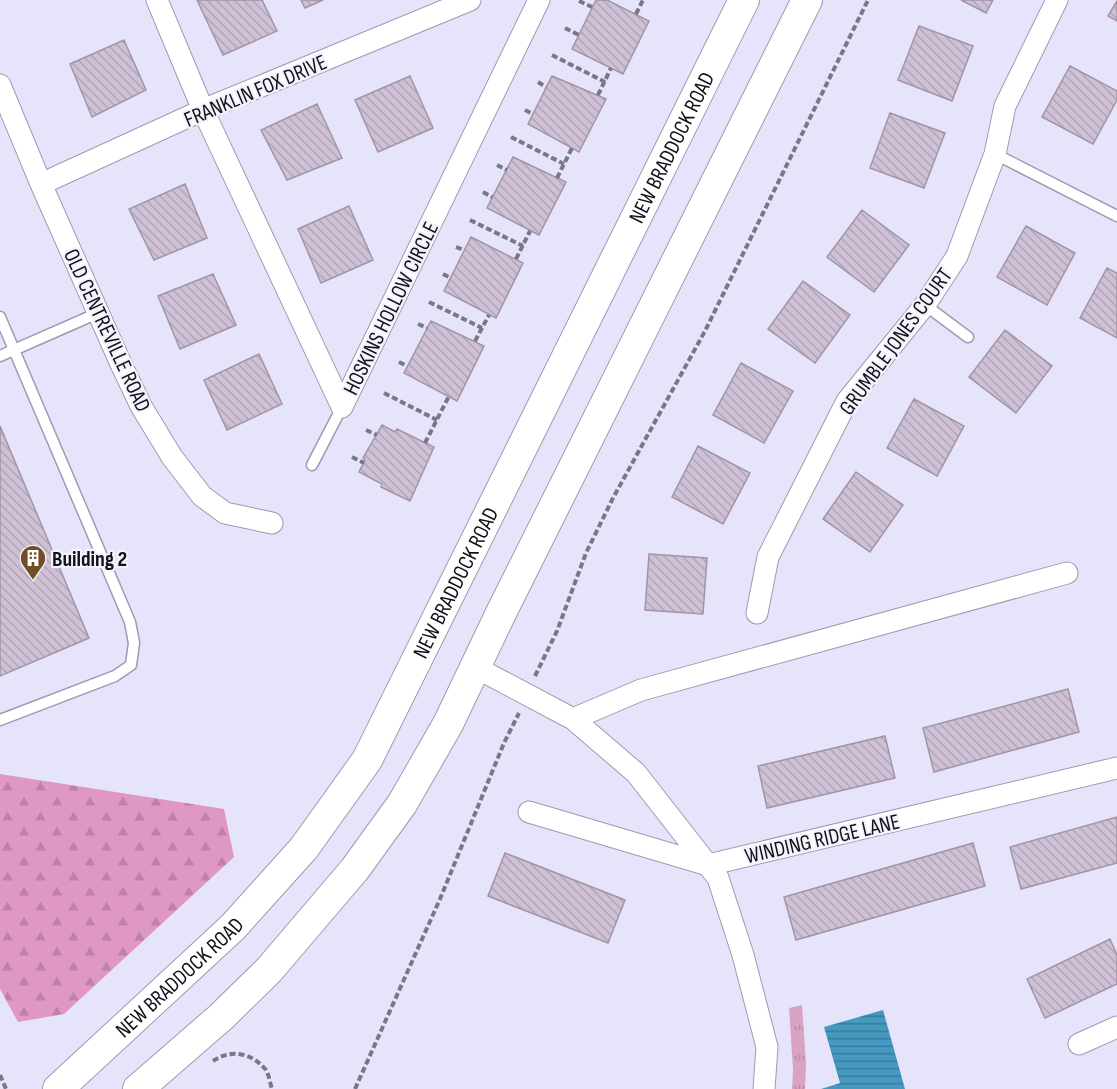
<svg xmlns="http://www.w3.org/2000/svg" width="1117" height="1089" font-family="'Sofia Sans Condensed',sans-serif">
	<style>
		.grass { fill: url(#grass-tufts) }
		.forest { fill: url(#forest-firs) }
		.water { fill: url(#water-rules) }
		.building { fill: url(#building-back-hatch); stroke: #a294a7; stroke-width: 1.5 }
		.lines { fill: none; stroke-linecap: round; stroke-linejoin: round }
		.service-casing { stroke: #9c9bb1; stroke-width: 13 }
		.minor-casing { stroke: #9c9bb1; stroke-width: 23 }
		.secondary-casing { stroke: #9c9bb1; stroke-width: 32 }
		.path { stroke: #777786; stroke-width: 4; stroke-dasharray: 6 3; stroke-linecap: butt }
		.service { stroke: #fff; stroke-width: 10 }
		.minor { stroke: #fff; stroke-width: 21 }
		.secondary { stroke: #fff; stroke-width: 30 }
		.labels { text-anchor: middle; stroke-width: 4.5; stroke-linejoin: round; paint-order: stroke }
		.street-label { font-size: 22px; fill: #111119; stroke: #f3f3fc }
		.poi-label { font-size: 22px; font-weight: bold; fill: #111119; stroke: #f3f3fc; text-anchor: start }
	</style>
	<defs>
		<pattern id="grass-tufts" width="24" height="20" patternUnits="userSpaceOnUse" patternTransform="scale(1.5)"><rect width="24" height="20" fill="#dba3c3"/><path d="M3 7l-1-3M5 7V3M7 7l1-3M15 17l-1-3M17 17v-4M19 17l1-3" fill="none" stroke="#bb8ba7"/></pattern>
		<pattern id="forest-firs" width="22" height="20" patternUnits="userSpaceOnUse" patternTransform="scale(1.5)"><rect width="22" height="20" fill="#df98c1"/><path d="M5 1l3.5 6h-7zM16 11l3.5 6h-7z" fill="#be82a5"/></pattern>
		<pattern id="water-rules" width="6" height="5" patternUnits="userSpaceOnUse" patternTransform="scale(1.5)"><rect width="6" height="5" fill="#4598bf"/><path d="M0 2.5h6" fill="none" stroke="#387b9a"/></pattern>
		<pattern id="building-back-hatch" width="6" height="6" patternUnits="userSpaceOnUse" patternTransform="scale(1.5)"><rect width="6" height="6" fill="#cfc1d5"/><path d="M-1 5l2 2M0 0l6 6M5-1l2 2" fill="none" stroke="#b1a5b6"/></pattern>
	</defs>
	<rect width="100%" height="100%" fill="#e5e4fb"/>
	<path class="grass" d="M802,1005L806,1064L805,1089H792L793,1070L789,1008Z"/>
	<path class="forest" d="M0,774L224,809L234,857L64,1014L18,1022L0,989Z"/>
	<path class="water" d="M883,1010L905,1089H821L840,1083L824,1027Z"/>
	<path class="building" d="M197,0H262L277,31L223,55Z
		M301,0H323L305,8Z
		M596,0H607L649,21L623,74L572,49Z
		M961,0H993L986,13Z
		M1117,1V21L1108,16Z
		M919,26L973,46L952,101L898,80Z
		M124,40L146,90L92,117L70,64Z
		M1070,66L1117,91V100L1093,144L1042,117Z
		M410,76L433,128L378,152L355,100Z
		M552,76L606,99L579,152L528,124Z
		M317,104L342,158L287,180L261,130Z
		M890,113L945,133L924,188L870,168Z
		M513,157L566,182L539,235L487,208Z
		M185,184L207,238L154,260L129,209Z
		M349,206L373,260L321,283L298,229Z
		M862,210L909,245L874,292L827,257Z
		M1026,226L1075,253L1047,305L997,277Z
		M471,237L523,263L496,318L444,291Z
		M1107,268L1117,273V338L1080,318Z
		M213,274L236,325L180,349L158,296Z
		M803,281L850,315L815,363L768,329Z
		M431,321L484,346L457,401L404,373Z
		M1005,330L1052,366L1016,413L969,377Z
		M259,354L282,404L227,430L204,380Z
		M741,363L793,391L764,443L713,415Z
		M914,399L964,426L937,476L887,448Z
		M382,425L395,432L397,429L434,447L410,501L381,487L382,484L359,472L365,460L363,458Z
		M0,426L89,638L0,676Z
		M698,446L750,473L723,524L672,497Z
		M856,472L903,505L870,552L823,519Z
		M649,554L707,558L703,614L645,610Z
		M1068,689L1079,732L934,772L923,728Z
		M885,736L895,778L767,808L758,766Z
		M1117,817V863L1021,889L1010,847Z
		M973,843L985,886L796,940L784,897Z
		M505,853L625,900L608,943L488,896Z
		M1110,939L1117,955V984L1045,1018L1027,979Z"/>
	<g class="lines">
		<g class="service-casing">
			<path id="service" d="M995,154L1117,216
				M925,305L968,337
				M0,317L130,622L134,643L131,665L115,676L0,720
				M0,356L98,313
				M312,465L342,407"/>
		</g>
		<g class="minor-casing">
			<path id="minor" d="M157,0L203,110L342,407L539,0
				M0,85L41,184L121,364L141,406L172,457L202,496L225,513L272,523
				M41,184L203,110L470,0
				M757,613L768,557L847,401L925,305L957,256L995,154L1005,106L1057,0
				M475,667L573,719L636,773L718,878L743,955L767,1047L764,1089
				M573,719L641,690L1067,573
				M529,812L708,865L1117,768
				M1079,1044L1117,1027"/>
		</g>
		<g class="secondary-casing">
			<g id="secondary">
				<path id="s1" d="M58,1089L233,927L304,848L367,760L744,0"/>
				<path d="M138,1089L221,1017L269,970L355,869L402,804L448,724L501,613L807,0"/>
			</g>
		</g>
		<path class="path" d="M579,1L592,7
			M636,14L643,0
			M565,28L579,35
			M552,55L605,82
			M538,82L546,87
			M598,95L611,68
			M525,110L533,114
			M511,137L564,164
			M497,165L507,170
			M557,178L572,148
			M483,192L492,197
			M470,220L523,246
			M456,247L464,250
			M516,259L530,231
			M443,274L451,278
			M429,302L482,328
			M418,324L427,328
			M475,341L489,315
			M399,362L407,366
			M384,393L437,420
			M366,430L377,435
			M425,443L449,396
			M352,457L364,463
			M535,676L557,631L586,553L613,498L705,331L868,0
			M213,1061C231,1049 251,1052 266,1070C269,1075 270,1083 272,1089
			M0,1075L6,1089
			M355,1089L440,899L504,743L519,713"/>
		<use href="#service" class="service"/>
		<use href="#minor" class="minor"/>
		<use href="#secondary" class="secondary"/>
	</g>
	<defs>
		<g id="building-pin" transform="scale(1.35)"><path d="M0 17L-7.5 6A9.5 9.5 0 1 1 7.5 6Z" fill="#704e26" stroke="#f3f3fc"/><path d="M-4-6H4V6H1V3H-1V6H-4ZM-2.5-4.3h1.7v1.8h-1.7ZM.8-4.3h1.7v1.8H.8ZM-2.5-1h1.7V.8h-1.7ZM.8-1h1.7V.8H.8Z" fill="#fff"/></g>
	</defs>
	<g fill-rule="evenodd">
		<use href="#building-pin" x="33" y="558"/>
	</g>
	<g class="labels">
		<g class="street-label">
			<text transform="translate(255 90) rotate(-23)" y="8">FRANKLIN FOX DRIVE</text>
			<text dy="8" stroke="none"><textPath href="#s1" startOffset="1137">NEW BRADDOCK ROAD</textPath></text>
			<text transform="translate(390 308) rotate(-64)" y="8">HOSKINS HOLLOW CIRCLE</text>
			<text transform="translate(108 330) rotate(65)" y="8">OLD CENTREVILLE ROAD</text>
			<text transform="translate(895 341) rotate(-54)" y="8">GRUMBLE JONES COURT</text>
			<text dy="8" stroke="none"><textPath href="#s1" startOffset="651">NEW BRADDOCK ROAD</textPath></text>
			<text transform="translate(822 838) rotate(-13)" y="8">WINDING RIDGE LANE</text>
			<text dy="8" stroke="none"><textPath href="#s1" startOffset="165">NEW BRADDOCK ROAD</textPath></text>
		</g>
		<g class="poi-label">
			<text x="52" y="566">Building 2</text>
		</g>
	</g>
</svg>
